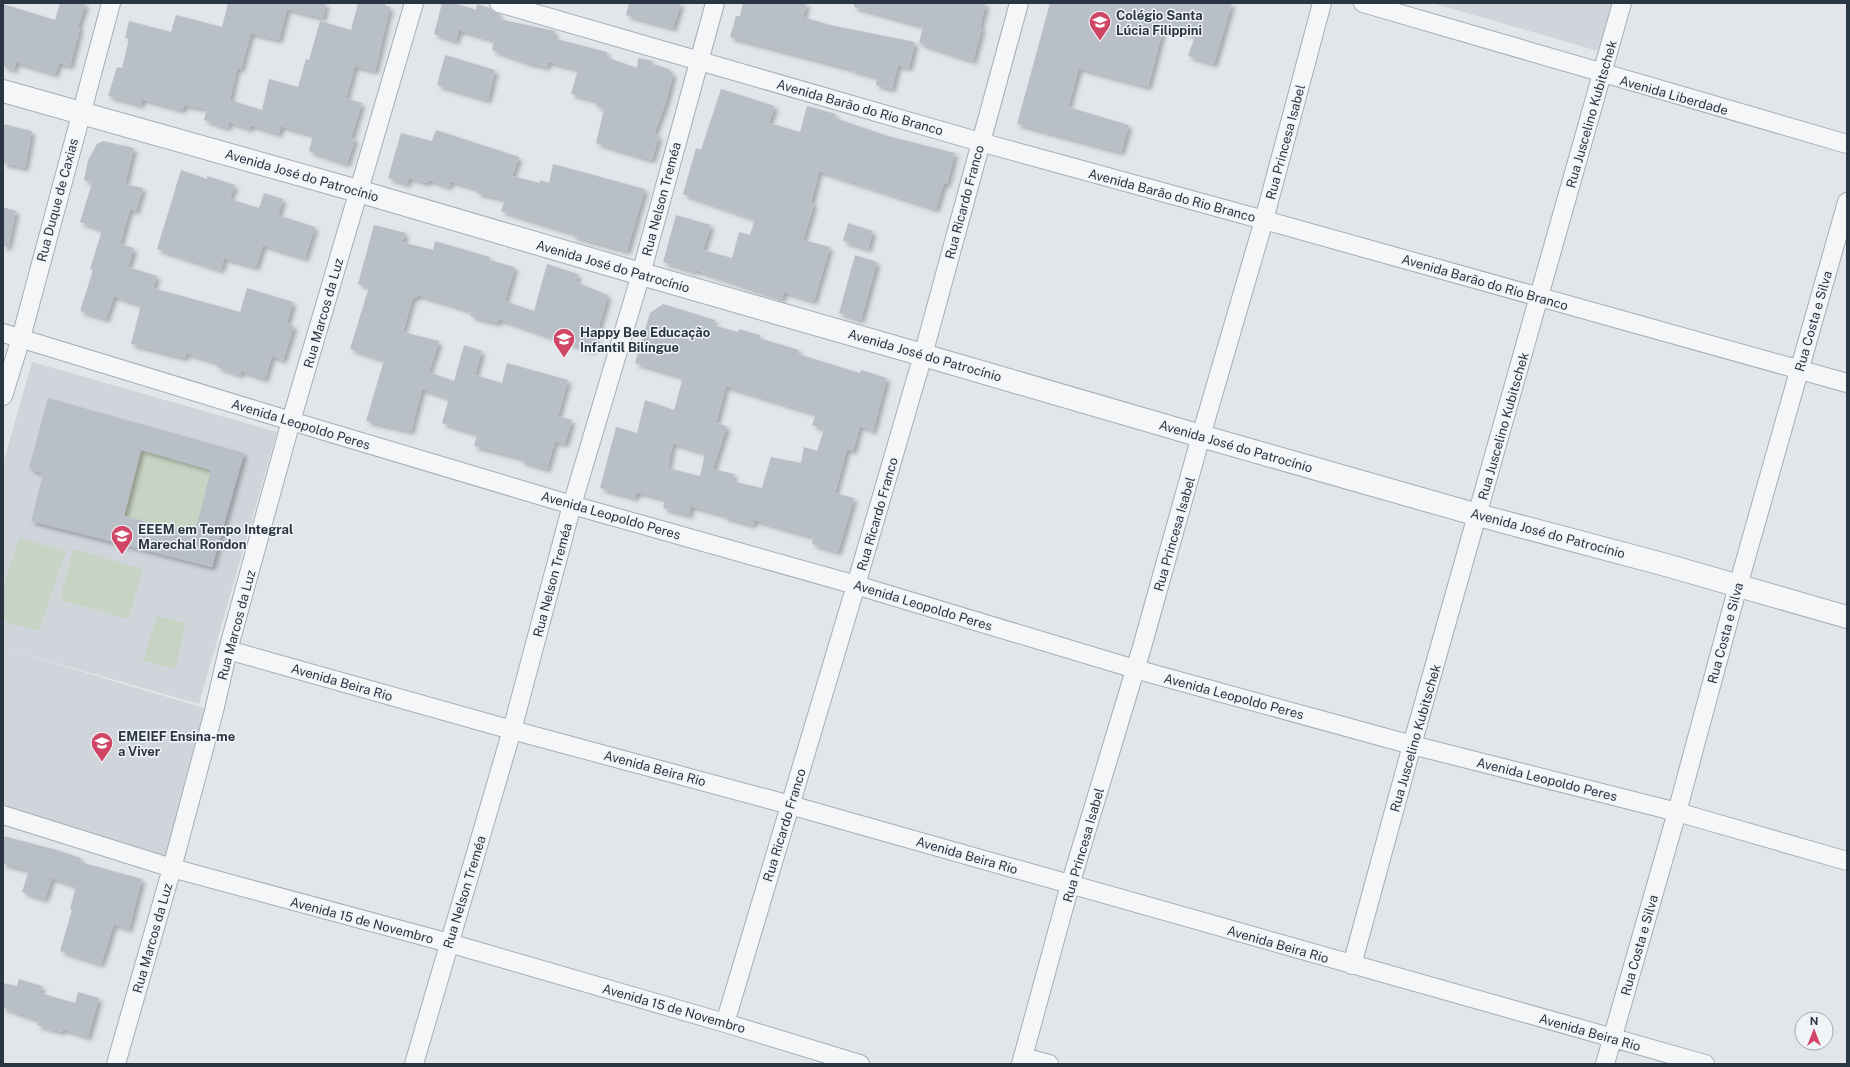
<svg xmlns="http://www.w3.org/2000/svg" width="1850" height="1067" font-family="'Public Sans',sans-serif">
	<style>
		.built { fill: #d0d5dc }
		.green { fill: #c8d4c3 }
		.building { fill: #b9bfc7; fill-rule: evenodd; filter: url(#shadow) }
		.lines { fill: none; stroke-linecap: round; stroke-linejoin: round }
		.minor-casing { stroke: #a7adb4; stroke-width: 20 }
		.tertiary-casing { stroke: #a7adb4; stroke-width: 24 }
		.minor { stroke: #f4f6f8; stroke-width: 18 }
		.tertiary { stroke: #f4f6f8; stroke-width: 22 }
		.labels { text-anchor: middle; stroke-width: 3; stroke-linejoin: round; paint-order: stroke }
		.poi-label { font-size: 13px; font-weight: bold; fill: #293542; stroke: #f1f4f7; text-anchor: start }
		.street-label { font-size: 13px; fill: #293542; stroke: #f1f4f7 }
	</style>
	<defs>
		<filter id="shadow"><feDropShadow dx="3.5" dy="3.5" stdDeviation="2" flood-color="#0004"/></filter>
	</defs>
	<rect width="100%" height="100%" fill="#e2e6ea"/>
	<path class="built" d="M1432,3H1612L1598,51Z
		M32,362L277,432L199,704L3,648V464Z
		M3,648L214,711L172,868L3,815Z"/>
	<path class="green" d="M141,450L211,470L194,535L124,516Z
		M19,538L66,551L39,631L3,621V586Z
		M73,549L142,569L129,619L60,600Z
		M157,616L186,623L175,669L143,661Z"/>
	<path class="building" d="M60,3H86L78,27L80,28L70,66L59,63L55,74L16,62L14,70L3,66V4L55,20Z
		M228,3H326L323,18L287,9L279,40L251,33L241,69L237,68L230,100L262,110L269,79L298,87L306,59L309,60L320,21L351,30L358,3H385V6L390,7L375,71L355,66L346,98L362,103L351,138L355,139L347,164L309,151L313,135L281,126L279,134L251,125L250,129L229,122L228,128L204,120L207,109L184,105L182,110L142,99L141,105L108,96L117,67L122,68L129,39L125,38L129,21L171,32L176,15L222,27Z
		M442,3H454L476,10L477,4L490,8L492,11L500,14L499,19L555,31L553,38L607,52L606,57L637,68L638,58L653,61L652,64L669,69L673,75L666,102L654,134L659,136L652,160L596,143L604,109L596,106L598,101L571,94L578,69L548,62L547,67L526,62L492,50L494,40L459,30L456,41L434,34Z
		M629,3H681L673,28L626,15Z
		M743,3H807L803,17L830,25L915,42L909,68L898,65L892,89L876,85L877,77L852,70V69L730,37L736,16H740Z
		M854,3H986L980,27L982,28L973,61L919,43L923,26L854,7Z
		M1050,3H1232L1214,64L1188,56L1195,36L1164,26L1148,87L1079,68L1068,107L1129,125L1121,152L1017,124Z
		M445,55L495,70L488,100L437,85Z
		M721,89L775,106L769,123L800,132L807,106L836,114L835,118L888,136L955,153L947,184L944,183L936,209L819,171L811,203L814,204L803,240L830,247L814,301L784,292L782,299L696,270V272L663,262L676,215L711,225L703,250L732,258L739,232L750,235L755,219L683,194L696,148L701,150Z
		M3,124L32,131L25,168L3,163Z
		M436,130L519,157L512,176L540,183V180L549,183L553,164L645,189L627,251L572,236L573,233L501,211L505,199L477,193L478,189L450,181L449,187L429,180L427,183L409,178L407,184L388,178L401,133L432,141Z
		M103,141L134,148L125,184L143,188L136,211L130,209L120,244L134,248L128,267L157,276L153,288L240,312L247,288L293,302L287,323L294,326L283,360L272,356L265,379L241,371L240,375L217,367L218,363L186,353L185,358L131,344L141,305L114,296L106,319L80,311L93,270L90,269L102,230L80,222L92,183L84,180L88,160L97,144Z
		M181,170L207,179V176L235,185L230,199L259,208L264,193L283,199L278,215L315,227L305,258L263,245L256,267L224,258L221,270L157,249Z
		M3,207L16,211L8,247L3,246Z
		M848,223L873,231L868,249L843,241Z
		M374,225L406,233L402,242L433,250L435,241L490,257L489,260L515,267L505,301L534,311L547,264L578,274L576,282L608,295L592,351L499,319L498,323L470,316L472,311L418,295L416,298L413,297L403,332L439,341L429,372L454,381L464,345L482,351L475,375L502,383L507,363L568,380L558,416L572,420L565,444L555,441L547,469L521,461L522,458L474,446L477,434L442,423L449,398L422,389L411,431L366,421L384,360L350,349L369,287L358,284Z
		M855,255L877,262L861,320L839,313Z
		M663,304L715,320L713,325L738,332L739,329L760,335L759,338L799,350L798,354L860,373L861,370L887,378L873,431L860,426L853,451L847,449L835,493L854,498L838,552L812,544L814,537L754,520L753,525L724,517V515L691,506L689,515L663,508L665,499L637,492L635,498L600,488L616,427L637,433L645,400L674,410L683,377L635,363L650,313ZM726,386L816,414L812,425L824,429L817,451L804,447L801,463L771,457L762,488L732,481L734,474L713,469L727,426L716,423ZM673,443L705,453L700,476L668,468Z
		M48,398L244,453L212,567L31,521L43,474L29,468ZM141,450L211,470L194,535L124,516Z
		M3,836L57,850L81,858L80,862L142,879L129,929L114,924L101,964L60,951L72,910L70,909L76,886L52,878L45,899L22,892L29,870L3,864Z
		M19,979L42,986L40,993L75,1003L78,992L99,998L88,1037L63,1029L62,1032L37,1025L39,1020L3,1008V983L17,986Z"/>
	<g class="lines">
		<g class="minor-casing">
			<path id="minor" d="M499,3L980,142L1264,220L1847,383
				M1363,3L1847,144
				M3,333L291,421L572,505L856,585L1135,669L1412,745L1677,812L1847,861
				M3,396L21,338L111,3
				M228,650L512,730L790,805L1705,1064
				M3,815L172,868L449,943L725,1023L860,1064
				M1352,965L1412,745L1622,3
				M725,1023L856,585L923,355L1019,3
				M1023,1057L1049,1064
				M116,1064L172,868L214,711L228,650L291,421L414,3
				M414,1064L512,730L572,505L641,274L715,3
				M1021,1064L1070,885L1142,647L1201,436L1264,220L1322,3
				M1605,1064L1677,812L1738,586L1847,202"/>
		</g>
		<g class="tertiary-casing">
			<path id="tertiary" d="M3,91L358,191L617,267L923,355L1201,436L1478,515L1666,565L1847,617"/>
		</g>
		<use href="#minor" class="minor"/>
		<use href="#tertiary" class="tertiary"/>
	</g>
	<defs>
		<g id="school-pin" transform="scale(1.15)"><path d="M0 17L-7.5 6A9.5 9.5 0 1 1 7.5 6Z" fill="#d04666" stroke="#f1f4f7"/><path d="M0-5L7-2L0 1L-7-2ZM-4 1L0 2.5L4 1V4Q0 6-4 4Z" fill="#fff"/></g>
	</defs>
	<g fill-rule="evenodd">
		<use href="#school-pin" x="1100" y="22"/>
		<use href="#school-pin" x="564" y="339"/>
		<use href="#school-pin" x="122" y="536"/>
		<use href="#school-pin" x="102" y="743"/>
	</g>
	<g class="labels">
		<g class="poi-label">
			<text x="1116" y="20">Colégio Santa<tspan x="1116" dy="15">Lúcia Filippini</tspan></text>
			<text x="580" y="337">Happy Bee Educação<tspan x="580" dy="15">Infantil Bilíngue</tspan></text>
			<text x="138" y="534">EEEM em Tempo Integral<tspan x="138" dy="15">Marechal Rondon</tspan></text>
			<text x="118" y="741">EMEIEF Ensina-me<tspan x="118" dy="15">a Viver</tspan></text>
		</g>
		<g class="street-label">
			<text transform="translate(1674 95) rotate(16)" y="5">Avenida Liberdade</text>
			<text transform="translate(860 107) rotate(16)" y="5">Avenida Barão do Rio Branco</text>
			<text transform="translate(1591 114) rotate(-74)" y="5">Rua Juscelino Kubitschek</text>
			<text transform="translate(1285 142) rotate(-75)" y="5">Rua Princesa Isabel</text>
			<text transform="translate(302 175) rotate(16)" y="5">Avenida José do Patrocínio</text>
			<text transform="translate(1172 195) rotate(15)" y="5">Avenida Barão do Rio Branco</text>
			<text transform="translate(661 199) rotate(-75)" y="5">Rua Nelson Treméa</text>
			<text transform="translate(57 200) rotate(-75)" y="5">Rua Duque de Caxias</text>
			<text transform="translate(964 202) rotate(-75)" y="5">Rua Ricardo Franco</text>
			<text transform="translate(613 266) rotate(16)" y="5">Avenida José do Patrocínio</text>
			<text transform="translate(1485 282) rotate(16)" y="5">Avenida Barão do Rio Branco</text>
			<text transform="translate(323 313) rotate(-74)" y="5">Rua Marcos da Luz</text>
			<text transform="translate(1813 321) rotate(-74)" y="5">Rua Costa e Silva</text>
			<text transform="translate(925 355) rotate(16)" y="5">Avenida José do Patrocínio</text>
			<text transform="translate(301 424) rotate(17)" y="5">Avenida Leopoldo Peres</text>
			<text transform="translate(1503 426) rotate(-74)" y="5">Rua Juscelino Kubitschek</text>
			<text transform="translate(1236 446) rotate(16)" y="5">Avenida José do Patrocínio</text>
			<text transform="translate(877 514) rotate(-74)" y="5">Rua Ricardo Franco</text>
			<text transform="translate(611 515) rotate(16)" y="5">Avenida Leopoldo Peres</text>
			<text transform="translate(1548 533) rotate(15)" y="5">Avenida José do Patrocínio</text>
			<text transform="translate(1174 534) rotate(-74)" y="5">Rua Princesa Isabel</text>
			<text transform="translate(552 580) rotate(-75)" y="5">Rua Nelson Treméa</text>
			<text transform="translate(923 605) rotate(17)" y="5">Avenida Leopoldo Peres</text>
			<text transform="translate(236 625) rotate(-75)" y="5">Rua Marcos da Luz</text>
			<text transform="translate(1725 633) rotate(-75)" y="5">Rua Costa e Silva</text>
			<text transform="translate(342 682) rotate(16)" y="5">Avenida Beira Rio</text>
			<text transform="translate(1234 696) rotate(15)" y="5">Avenida Leopoldo Peres</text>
			<text transform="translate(1415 738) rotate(-74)" y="5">Rua Juscelino Kubitschek</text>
			<text transform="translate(655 768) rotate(15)" y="5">Avenida Beira Rio</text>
			<text transform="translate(1547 779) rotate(14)" y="5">Avenida Leopoldo Peres</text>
			<text transform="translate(784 825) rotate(-73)" y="5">Rua Ricardo Franco</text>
			<text transform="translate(1083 845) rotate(-74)" y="5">Rua Princesa Isabel</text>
			<text transform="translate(967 855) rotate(16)" y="5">Avenida Beira Rio</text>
			<text transform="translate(464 892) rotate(-73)" y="5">Rua Nelson Treméa</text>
			<text transform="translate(362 920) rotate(15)" y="5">Avenida 15 de Novembro</text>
			<text transform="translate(152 938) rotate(-74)" y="5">Rua Marcos da Luz</text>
			<text transform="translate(1278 944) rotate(16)" y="5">Avenida Beira Rio</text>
			<text transform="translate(1639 945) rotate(-74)" y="5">Rua Costa e Silva</text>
			<text transform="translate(674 1008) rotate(16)" y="5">Avenida 15 de Novembro</text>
			<text transform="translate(1590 1032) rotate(16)" y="5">Avenida Beira Rio</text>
		</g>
	</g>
	<rect width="1850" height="1067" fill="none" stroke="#293542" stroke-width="8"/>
	<g transform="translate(1814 1031)"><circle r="19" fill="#f1f4f7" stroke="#a1a8af"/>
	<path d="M0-3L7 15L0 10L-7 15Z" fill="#d04666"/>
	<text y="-6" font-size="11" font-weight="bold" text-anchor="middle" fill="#293542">N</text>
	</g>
</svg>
